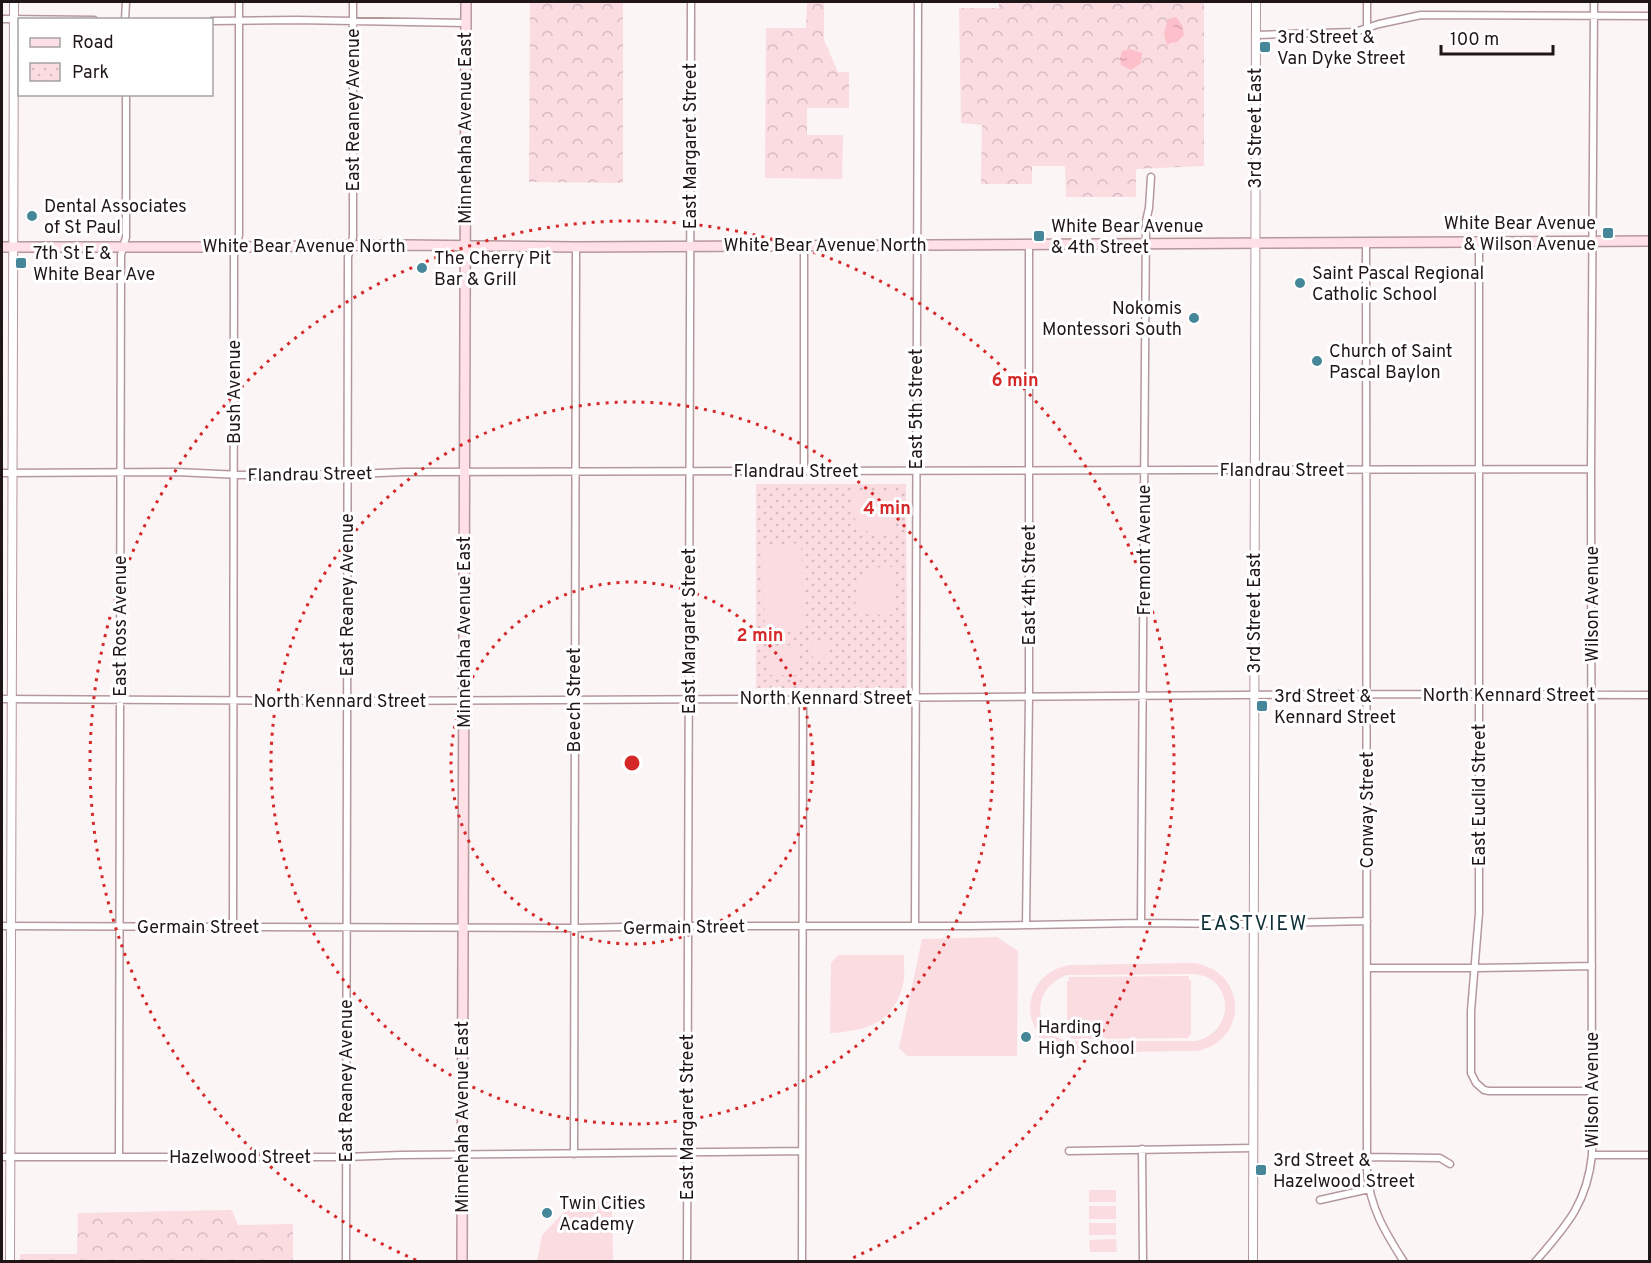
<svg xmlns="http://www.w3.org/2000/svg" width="1651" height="1263" font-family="Overpass,sans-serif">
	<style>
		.forest { fill: url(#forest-crowns) }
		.park { fill: url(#park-dots) }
		.garden { fill: #fadce1; fill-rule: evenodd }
		.water { fill: url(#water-ripples) }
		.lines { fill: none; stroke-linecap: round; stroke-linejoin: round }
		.minor-casing { stroke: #b5989c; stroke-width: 9 }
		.tertiary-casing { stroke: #b5989c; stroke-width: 10 }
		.secondary-casing { stroke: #b5989c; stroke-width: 12 }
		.minor { stroke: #fff; stroke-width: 6 }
		.tertiary { stroke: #fff; stroke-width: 8 }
		.secondary { stroke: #fee0e6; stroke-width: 9 }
		.ring { fill: none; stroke: #d62828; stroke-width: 3; stroke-dasharray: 3 6 }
		.poi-dot { fill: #458798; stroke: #fff; stroke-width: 2 }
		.labels { text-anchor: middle; stroke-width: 6; stroke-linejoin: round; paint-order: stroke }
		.poi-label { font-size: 18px; fill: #201617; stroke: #fff; text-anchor: start }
		.street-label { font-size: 18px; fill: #201617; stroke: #fff }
		.neighbourhood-label { font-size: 20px; letter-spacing: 1.5px; fill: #103038; stroke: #fff }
		.centre { fill: #d62828; stroke: #fff; stroke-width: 3 }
		.ring-label { font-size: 18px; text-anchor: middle; font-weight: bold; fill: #d62828; stroke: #fff; stroke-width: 6; stroke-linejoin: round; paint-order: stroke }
	</style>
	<defs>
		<pattern id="forest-crowns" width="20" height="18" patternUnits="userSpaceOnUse" patternTransform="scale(1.5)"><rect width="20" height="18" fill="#fadce1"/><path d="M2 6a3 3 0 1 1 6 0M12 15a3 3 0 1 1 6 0" fill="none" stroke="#d6bcc0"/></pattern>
		<pattern id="park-dots" width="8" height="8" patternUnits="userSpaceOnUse" patternTransform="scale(1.5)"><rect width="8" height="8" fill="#fadce1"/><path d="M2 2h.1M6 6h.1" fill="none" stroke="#d6bcc0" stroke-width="1.8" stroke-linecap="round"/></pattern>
		<pattern id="water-ripples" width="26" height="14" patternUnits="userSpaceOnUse" patternTransform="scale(1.5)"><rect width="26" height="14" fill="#fdbfca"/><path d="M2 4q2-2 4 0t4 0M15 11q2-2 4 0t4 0" fill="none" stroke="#d9a3ad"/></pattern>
	</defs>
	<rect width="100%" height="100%" fill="#fcf5f6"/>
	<path class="forest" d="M530,2H623V183L529,182Z
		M807,2H824V40L838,72H849V108H807V135H843L842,179L765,178L766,28H806Z
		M999,2H1204V166L1136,169V197H1066L1065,166H1032V184H981L982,125L961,123L959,8H999Z
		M232,1210L238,1225L293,1224V1261H20V1254H77L78,1213Z"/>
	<path class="park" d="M756,484H906L907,688H756Z"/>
	<path class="garden" d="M854,494H892L896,500V536H877L860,528L854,517Z
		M801,543L804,629L765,630L763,546Z
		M880,567H895L896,608L891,615L855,614L856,586L863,573Z
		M812,641H829V658H813Z
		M797,645V658H770V646Z
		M770,662H797V675H770Z
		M997,937L1018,951L1017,1056H907L899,1048L922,939Z
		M838,955H904C904,965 905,975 903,984C894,1024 865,1031 830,1033L831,963Z
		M1194,963C1248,971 1249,1042 1196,1051L1038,1053C1038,1047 1040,1039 1038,1034C1036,1028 1032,1023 1031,1017C1026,990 1046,967 1072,965ZM1195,974C1235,979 1235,1032 1196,1041H1068C1031,1033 1031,988 1067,975Z
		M1189,976V980H1191V1035H1189V1038L1069,1039V1036H1067V981H1069V977Z
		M1089,1190H1116V1202H1089Z
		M612,1199L613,1261H537L542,1235L566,1210L586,1200Z
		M1089,1206H1116V1219H1089Z
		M1089,1223H1116V1235H1089Z
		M1116,1239L1117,1252H1090L1089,1240Z"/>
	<path class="water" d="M1176,17L1182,25L1184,35L1177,42L1170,43L1167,46L1164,33L1168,19Z
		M1130,49L1142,53L1141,63L1131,70L1121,65L1120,58L1122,51Z"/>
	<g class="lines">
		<g class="minor-casing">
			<path id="minor" d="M2,19L94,20
				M125,20L126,2
				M212,21L296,20L466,23
				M1367,28V2
				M1256,35L1355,32L1379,24L1421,15L1650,16
				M1366,242L1367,1172C1370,1208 1385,1232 1404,1262
				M1479,242V913L1471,1011V1073L1476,1083L1484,1090L1489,1091H1592
				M804,245V471
				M2,473L176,472L241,475L355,474L404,472L1591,469
				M2,699L355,701L748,699L795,700L857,698L1367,694L1650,695
				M1141,923L1146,221L1149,208L1151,177
				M915,925L918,2
				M1026,925L1029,697V245
				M2,926L574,928L675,926H970L1141,923L1240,924L1367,921
				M233,927L234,256L239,235V2
				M1367,968H1475L1592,966
				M1142,1149L1143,1262
				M1069,1151L1253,1148
				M574,1154L576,247
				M1592,1155H1650
				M2,1157H345L401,1155L802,1151
				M119,1157L121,255L126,237V94
				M1368,1157L1440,1158L1450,1164
				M1320,1200L1369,1189
				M346,1262L348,257L353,237V2
				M687,1262L691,2
				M802,1262L803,700
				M1535,1262C1566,1226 1587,1204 1592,1155L1591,469L1594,2"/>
		</g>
		<g class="tertiary-casing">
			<path id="tertiary" d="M10,1262L14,2
				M1253,1262L1256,2"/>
		</g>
		<g class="secondary-casing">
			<path id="secondary" d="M2,247H227L406,245L576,247L1650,241
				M462,1262L466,2"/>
		</g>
		<use href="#minor" class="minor"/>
		<use href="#tertiary" class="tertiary"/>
		<use href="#secondary" class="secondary"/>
	</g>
	<g class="ring">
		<circle cx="632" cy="763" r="181"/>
		<circle cx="632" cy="763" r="361"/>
		<path d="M416 1260A542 542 0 1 1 848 1260"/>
	</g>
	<g class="poi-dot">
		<rect x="1259" y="41" width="12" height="12" rx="3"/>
		<circle cx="32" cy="216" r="6"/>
		<rect x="1602" y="227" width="12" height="12" rx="3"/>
		<rect x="1033" y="230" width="12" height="12" rx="3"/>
		<rect x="15" y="257" width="12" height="12" rx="3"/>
		<circle cx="422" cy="268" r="6"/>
		<circle cx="1300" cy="283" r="6"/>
		<circle cx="1194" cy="318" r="6"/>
		<circle cx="1317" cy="361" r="6"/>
		<rect x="1256" y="700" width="12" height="12" rx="3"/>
		<circle cx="1026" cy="1037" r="6"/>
		<rect x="1255" y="1164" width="12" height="12" rx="3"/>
		<circle cx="547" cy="1213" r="6"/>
	</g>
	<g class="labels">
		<g class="poi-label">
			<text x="1277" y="43">3rd Street &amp;<tspan x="1277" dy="21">Van Dyke Street</tspan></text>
			<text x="44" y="212">Dental Associates<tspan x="44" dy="21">of St Paul</tspan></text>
			<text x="1596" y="229" text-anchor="end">White Bear Avenue<tspan x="1596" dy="21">&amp; Wilson Avenue</tspan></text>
			<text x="1051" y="232">White Bear Avenue<tspan x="1051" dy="21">&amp; 4th Street</tspan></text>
			<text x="33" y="259">7th St E &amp;<tspan x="33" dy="21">White Bear Ave</tspan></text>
			<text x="434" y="264">The Cherry Pit<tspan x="434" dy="21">Bar &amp; Grill</tspan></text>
			<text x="1312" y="279">Saint Pascal Regional<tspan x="1312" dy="21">Catholic School</tspan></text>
			<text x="1182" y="314" text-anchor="end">Nokomis<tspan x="1182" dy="21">Montessori South</tspan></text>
			<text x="1329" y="357">Church of Saint<tspan x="1329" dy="21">Pascal Baylon</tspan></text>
			<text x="1274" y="702">3rd Street &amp;<tspan x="1274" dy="21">Kennard Street</tspan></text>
			<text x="1038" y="1033">Harding<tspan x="1038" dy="21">High School</tspan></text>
			<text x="1273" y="1166">3rd Street &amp;<tspan x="1273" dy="21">Hazelwood Street</tspan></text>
			<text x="559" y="1209">Twin Cities<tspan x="559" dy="21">Academy</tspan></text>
		</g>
		<g class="street-label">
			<text transform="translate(353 110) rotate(-90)" y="6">East Reaney Avenue</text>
			<text transform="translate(465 128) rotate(-90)" y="6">Minnehaha Avenue East</text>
			<text transform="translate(1255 128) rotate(-90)" y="6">3rd Street East</text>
			<text transform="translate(690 146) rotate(-90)" y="6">East Margaret Street</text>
			<text x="825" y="251">White Bear Avenue North</text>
			<text x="304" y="252">White Bear Avenue North</text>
			<text transform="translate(234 392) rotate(-90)" y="6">Bush Avenue</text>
			<text transform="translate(916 409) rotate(-90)" y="6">East 5th Street</text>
			<text x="1282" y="476">Flandrau Street</text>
			<text x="796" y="477">Flandrau Street</text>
			<text transform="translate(310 474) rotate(-1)" y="6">Flandrau Street</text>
			<text transform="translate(1144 550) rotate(-90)" y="6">Fremont Avenue</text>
			<text transform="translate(1029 585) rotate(-90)" y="6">East 4th Street</text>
			<text transform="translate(347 595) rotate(-90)" y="6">East Reaney Avenue</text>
			<text transform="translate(1592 604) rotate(-90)" y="6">Wilson Avenue</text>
			<text transform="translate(1254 613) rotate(-90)" y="6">3rd Street East</text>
			<text transform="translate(120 626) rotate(-90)" y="6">East Ross Avenue</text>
			<text transform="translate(689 631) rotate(-90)" y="6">East Margaret Street</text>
			<text transform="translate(464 632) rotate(-90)" y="6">Minnehaha Avenue East</text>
			<text x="1509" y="701">North Kennard Street</text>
			<text x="826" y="704">North Kennard Street</text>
			<text transform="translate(574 700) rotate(-90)" y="6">Beech Street</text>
			<text x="340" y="707">North Kennard Street</text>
			<text transform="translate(1479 795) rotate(-90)" y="6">East Euclid Street</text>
			<text transform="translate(1367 810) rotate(-90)" y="6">Conway Street</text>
			<text x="198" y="933">Germain Street</text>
			<text transform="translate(684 927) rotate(-1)" y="6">Germain Street</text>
			<text transform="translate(346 1081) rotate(-90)" y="6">East Reaney Avenue</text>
			<text transform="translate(1592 1090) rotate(-90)" y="6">Wilson Avenue</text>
			<text transform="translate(462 1117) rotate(-90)" y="6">Minnehaha Avenue East</text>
			<text transform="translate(687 1117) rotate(-90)" y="6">East Margaret Street</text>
			<text x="240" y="1163">Hazelwood Street</text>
		</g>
		<g class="neighbourhood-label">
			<text x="1254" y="930">EASTVIEW</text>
		</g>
	</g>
	<circle cx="632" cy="763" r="9" class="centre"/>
	<g class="ring-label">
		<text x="1015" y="386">6 min</text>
		<text x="887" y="514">4 min</text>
		<text x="760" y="641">2 min</text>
	</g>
	<rect width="1651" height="1263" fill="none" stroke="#201617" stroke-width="6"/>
	<rect x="18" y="18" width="195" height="78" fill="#ffffff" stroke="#a6a2a2" stroke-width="1.5"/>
	<rect x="30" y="38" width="30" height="9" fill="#fee0e6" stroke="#a6a2a2" stroke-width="1.5"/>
	<text x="72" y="48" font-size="18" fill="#201617">Road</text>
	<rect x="30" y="63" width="30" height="18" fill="url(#park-dots)" stroke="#a6a2a2" stroke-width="1.5"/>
	<text x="72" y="78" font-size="18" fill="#201617">Park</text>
	<path d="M1441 45v9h112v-9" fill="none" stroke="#201617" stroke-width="3"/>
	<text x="1450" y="45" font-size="18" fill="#201617" stroke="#ffffff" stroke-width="4.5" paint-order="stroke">100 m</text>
</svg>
